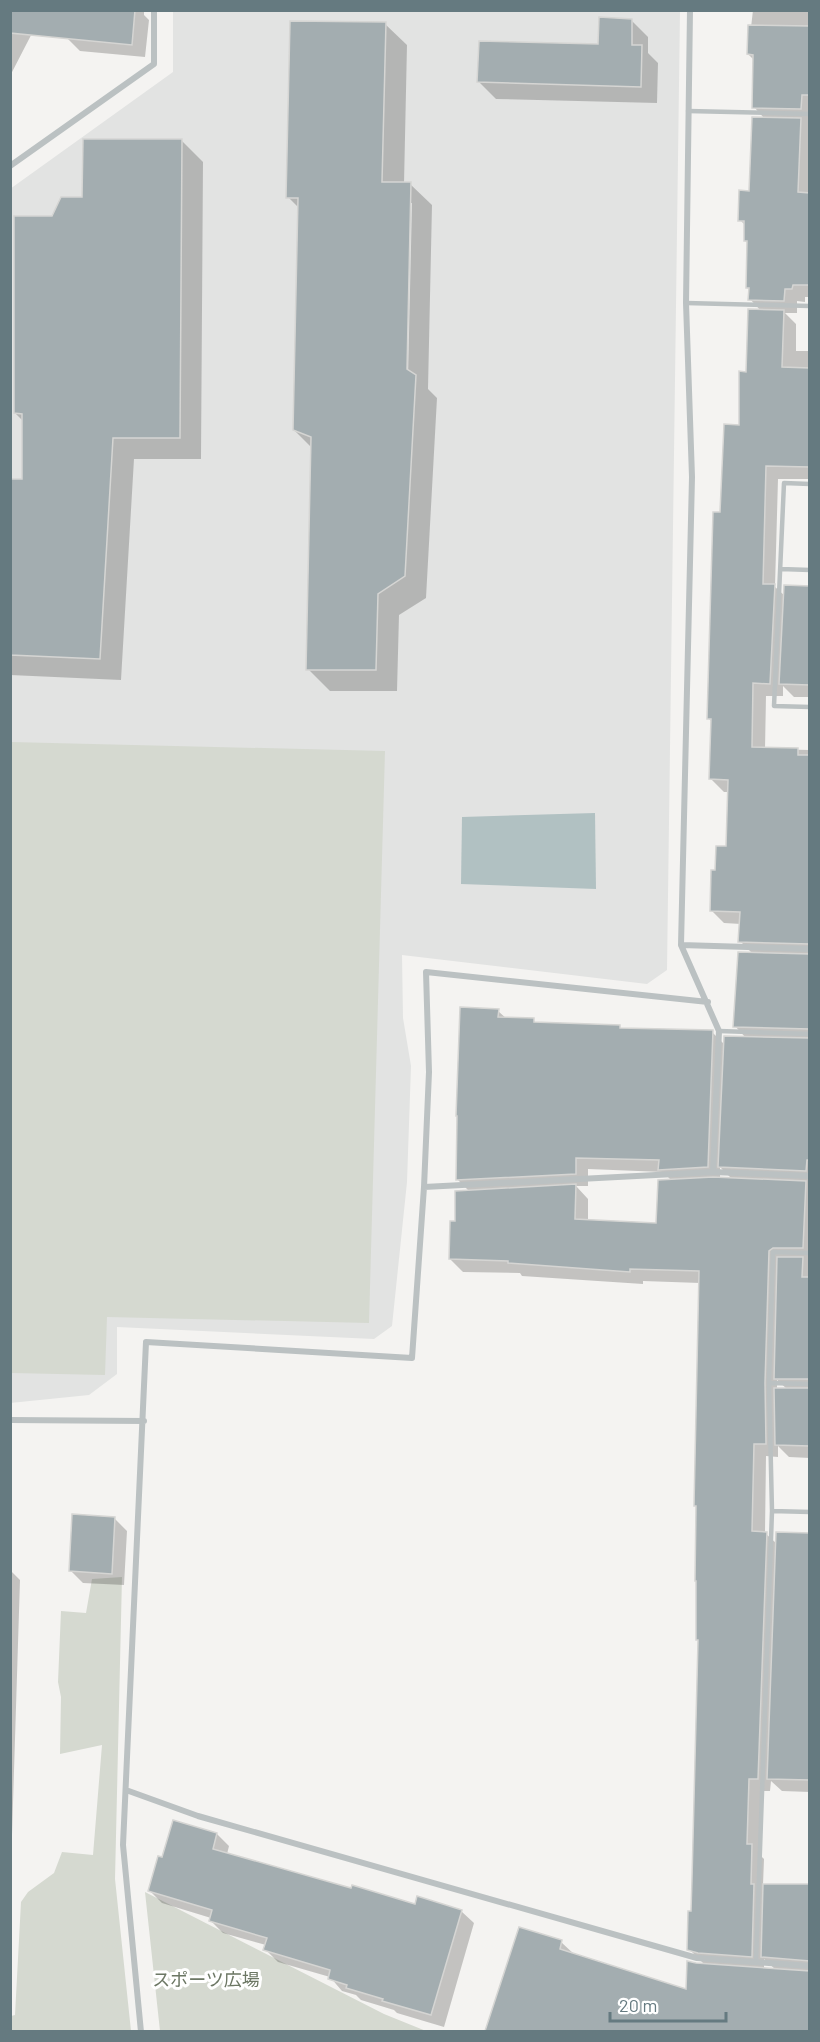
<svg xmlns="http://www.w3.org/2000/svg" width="820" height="2042" font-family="Barlow,'Noto Sans JP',sans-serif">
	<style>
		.built { fill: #e2e3e2 }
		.green { fill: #d5d9d0 }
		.water { fill: #b1c1c2 }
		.shadow { fill: #0003; fill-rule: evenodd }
		.building { fill: #a3adb0; stroke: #d5d5d3; stroke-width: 1.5 }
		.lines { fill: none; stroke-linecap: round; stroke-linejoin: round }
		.lane { stroke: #bbc1c2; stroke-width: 4.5 }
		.street { stroke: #bbc1c2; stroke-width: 6 }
		.labels { text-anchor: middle; stroke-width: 6; stroke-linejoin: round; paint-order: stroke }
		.park-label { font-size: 18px; fill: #6c7764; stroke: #fff }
	</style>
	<rect width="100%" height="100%" fill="#f4f3f1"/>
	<path class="built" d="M173,11H680L667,970L647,984L402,955L403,1018L411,1066L407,1182L392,1326L374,1339L117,1327V1374L89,1395L10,1403V189L173,72Z"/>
	<path class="green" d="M11,742L385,751L369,1323L107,1317L105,1375L11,1373Z
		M122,1577L115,1879L131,2031H11V2016L15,2015L21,1902L28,1892L54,1873L62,1852L93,1855L102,1745L60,1754L61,1697L58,1682L61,1611L86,1613L92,1579Z
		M145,1892L384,2014L426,2031H160Z"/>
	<path class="water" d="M595,813L596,889L461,884L462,817Z"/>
	<path class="shadow" d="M10,10H44L10,76Z
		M68,10H144V15L149,20L145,57L80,51L66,37Z
		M753,10H810V297H805V302L797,301V313H785L796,324V351H810V479H778L775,587L785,596L810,588V697H794L783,686V696H766L765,749L810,750V1458L789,1457L778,1446V1457L766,1456L765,1533L777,1544L810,1535V1792L782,1791L771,1781L770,1791H761L759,1854L764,1859L763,1885H810V2032H487L520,1929L561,1942L575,1955L688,1991L705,1965L689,1949L692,1912L699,1642L698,1640L700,1283L643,1281V1284L522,1276L520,1273L463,1272L450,1259L456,1222L469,1191L457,1179L498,1011L507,1019L533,1020L537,1024L619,1027L623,1030L712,1032L725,1045L746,1038L735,1026L753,954L740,941L741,924L724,923L711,910L716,872L727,848L729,792H724L711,779L713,723L709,719L722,513L740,426L747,373L761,311L750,299V290L747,288L749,244L745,241L746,226L740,220L750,192L765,119L754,107V60L748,54ZM720,1167L733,1180L720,1179ZM588,1169L663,1172L672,1181L657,1225L588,1221V1199L576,1186H588ZM777,1380L787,1389H777ZM764,1959L776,1970L764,1969Z
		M631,20L648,37V53L658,63L657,103L496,99L479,82L599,45Z
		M385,24L407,45L404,184H410L432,205L428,389L437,398L426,598L399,615L397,691H330L308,669L312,448L294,430L299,208L288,197ZM409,203H412L408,377H405Z
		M181,140L203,162L201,459H134L121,680L10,675V480L23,481V421L15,413L52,218Z
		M114,1518L127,1531L124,1585L83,1583L70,1570Z
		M10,1570L20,1580L10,1899Z
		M217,1834L229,1846L227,1854L416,1906L461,1911L474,1923L444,2027L397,2013L394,2010L361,2000L356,1995L342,1991L330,1977L278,1962L265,1949L266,1945L223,1933L211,1921V1918L162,1903L150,1891L163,1859Z"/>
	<path class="building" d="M10,10H135L132,45L10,33Z
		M599,17L632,19V45H642L641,87L477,82L479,41L598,44Z
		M290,21L386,22L382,182H411L407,369L416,375L405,576L378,594L376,670H306L311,437L293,430L298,198H286Z
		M748,25L810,26V95H802L801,109L752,108L753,55L747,54Z
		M752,117L801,118L798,192L810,193V285H793L792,289H785L784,301L748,300L749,288H746L747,241H744V221H738L739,190L749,191Z
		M83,139H182L180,438H113L100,659L10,655V479H22V414L14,413V216H52L61,197H82Z
		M748,309L784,310L782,367L810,368V467L766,466L763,584H775L770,684L753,683L752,747L798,748V755H810V944L738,942L740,912L710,911L711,870H715L716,846H726L728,780L709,779L711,719H707L713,512H720L724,424L739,425V371L746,372Z
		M784,585L810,586V685L779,684Z
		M738,952L810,954V1029L733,1027Z
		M460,1007L499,1009L498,1017L534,1018V1022L620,1025V1028L713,1030L708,1167L658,1170L659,1160L576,1158V1174L456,1180L457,1116H456Z
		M724,1036L810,1038V1160H807L806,1171L718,1167Z
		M713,1177L806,1181L803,1248H773L769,1251L765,1383L766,1444H754L752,1531L767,1532L758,1779H749L747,1844H752L751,1884H754L752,1957L698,1953L687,1950L688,1911H691L692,1879L698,1640H696V1581H695L696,1506H694L699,1271L630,1269V1272L508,1263V1261L449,1259L450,1221H455V1191L576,1184L575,1219L656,1223L658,1180Z
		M777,1257H803L802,1277H810V1379H774Z
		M774,1388H810V1446L775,1445Z
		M72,1514L115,1517L112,1574L69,1571Z
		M776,1532L810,1533V1780L767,1779Z
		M173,1820L217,1833L213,1849L351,1888L352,1885L415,1904L417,1896L462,1910L431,2015L382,2001L383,1999L346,1988L347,1985L328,1979L330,1970L263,1950L267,1938L209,1921L212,1910L148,1891L158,1856L162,1857Z
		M763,1884H810V1961L761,1957Z
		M519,1927L562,1940L560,1949L686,1989L687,1961L696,1963L810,1971V2031H485Z"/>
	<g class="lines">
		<path class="lane" d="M688,111L810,114
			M686,303L810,306
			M810,484L784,483L774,706L810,707
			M781,569L810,570
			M719,1031L810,1034
			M769,1383L810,1384
			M772,1511L810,1512
			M756,1962L772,1511L769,1383L773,1252L810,1253"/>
		<path class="street" d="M690,10L686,303L692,477L681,945L719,1031L713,1172
			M10,166L154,64V10
			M681,945L810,949
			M424,1187L713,1172L810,1176
			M10,1420L144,1421
			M126,1790L198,1816L697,1958L810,1966
			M141,2032L123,1845L146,1342L412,1358L424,1187L429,1072L426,972L708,1002"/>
	</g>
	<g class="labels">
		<g class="park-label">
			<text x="206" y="1986">スポーツ広場</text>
		</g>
	</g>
	<rect width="820" height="2042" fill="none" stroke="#657a80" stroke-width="24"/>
	<path d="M610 2012v9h116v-9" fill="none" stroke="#657a80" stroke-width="3"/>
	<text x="619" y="2012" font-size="18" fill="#657a80" stroke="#ffffff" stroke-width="4.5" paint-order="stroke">20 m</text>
</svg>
